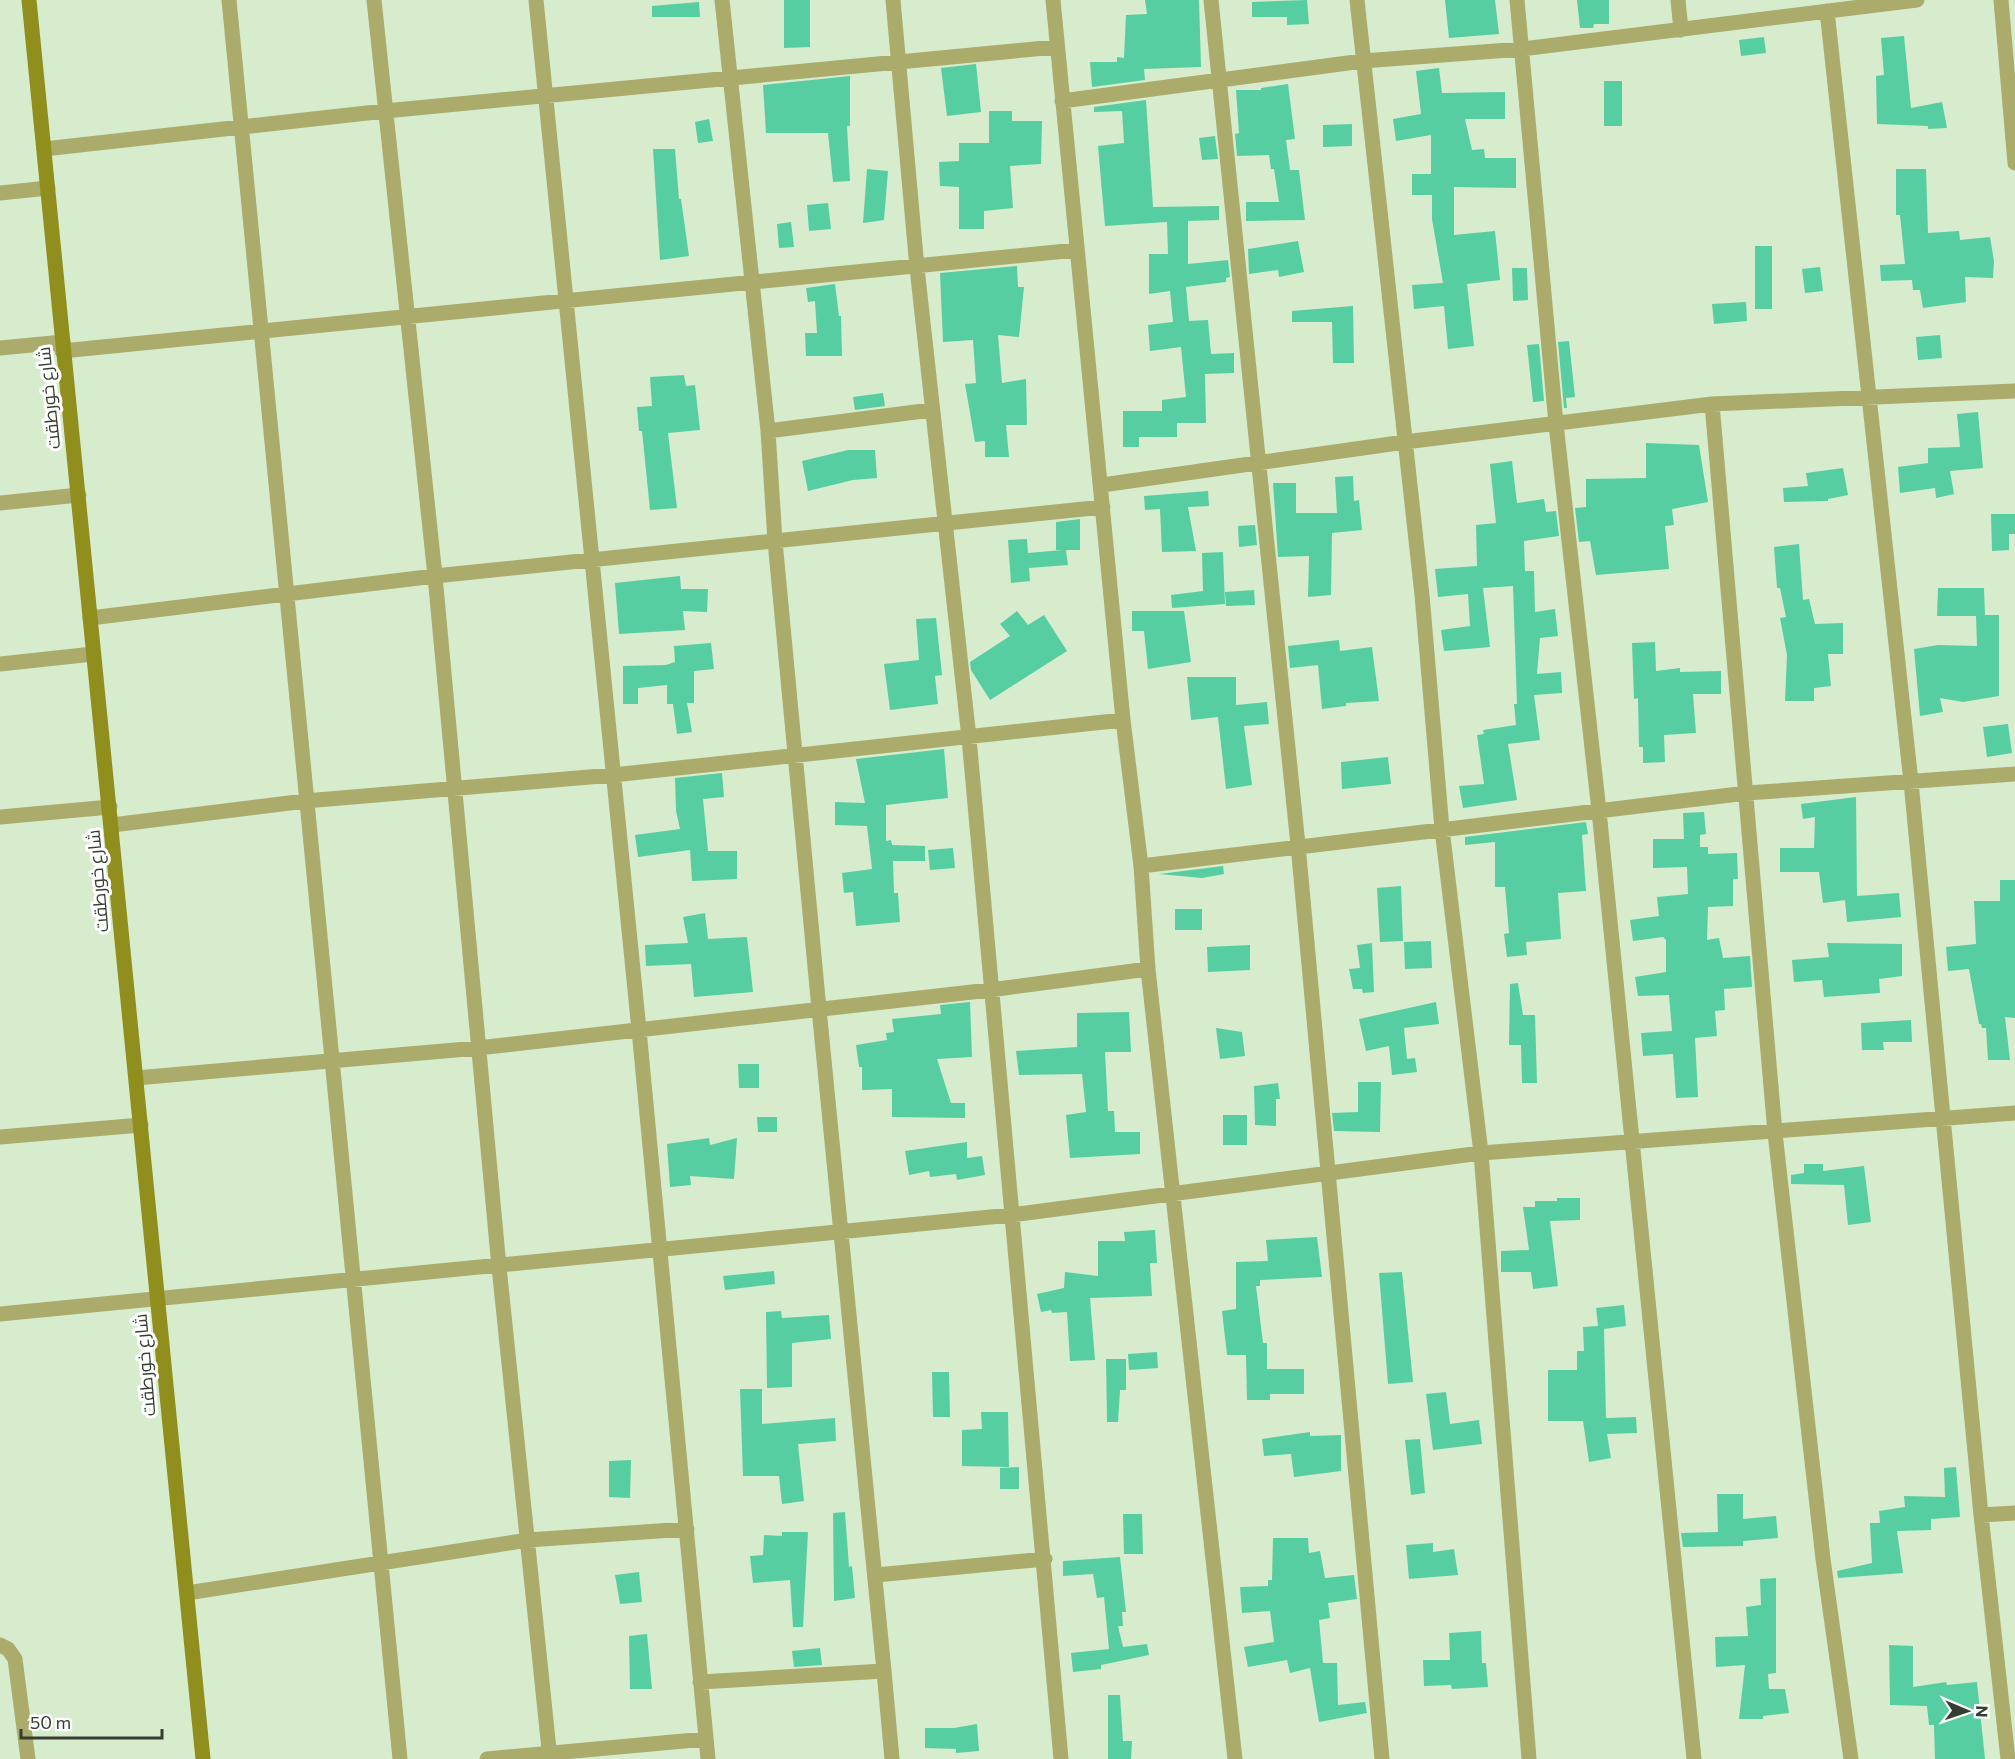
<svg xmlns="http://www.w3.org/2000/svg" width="2015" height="1759" font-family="Commissioner,Cairo,sans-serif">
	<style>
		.building { fill: #57cea1 }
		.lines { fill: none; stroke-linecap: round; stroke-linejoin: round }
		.street { stroke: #abab6c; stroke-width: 15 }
		.secondary { stroke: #908e1d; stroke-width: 15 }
		.labels { text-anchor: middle; stroke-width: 6; stroke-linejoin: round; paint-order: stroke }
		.street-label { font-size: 18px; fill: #353e31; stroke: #fff }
	</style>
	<rect width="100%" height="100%" fill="#d6eccd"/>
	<path class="building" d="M784,0H810V47L784,48Z
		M1145,0H1199L1201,67L1144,69L1145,80L1092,87L1090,62H1117V57L1124,58L1126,15L1147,14Z
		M1307,0L1309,24L1287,25V17H1252V2Z
		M1445,0H1495L1499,34L1449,38Z
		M1577,0H1609V24H1594L1593,28H1580Z
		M699,2L700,17H652V6Z
		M1904,36L1911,108L1942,102L1947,128L1928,129V126L1877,124L1876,76L1884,75L1881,38Z
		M1764,37L1766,53L1741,56L1739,40Z
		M976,64L981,112L947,116L941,68Z
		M1439,68L1442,93L1505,92V119H1465L1472,150L1484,149L1485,158H1516V188L1454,187V235L1495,231L1500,280L1467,284L1474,346L1448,349L1444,306L1414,309L1412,285L1443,283L1432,219V195H1412V174H1431V135L1396,141L1393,119L1421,114L1416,71Z
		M850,76V126H847L850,181L833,182L828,133H766L763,85Z
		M1604,81H1622V126H1604Z
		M1288,84L1295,139L1286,140L1290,170H1299L1305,220L1246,221V202H1279L1274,169H1271L1269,155L1237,156L1235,134L1239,133L1236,90H1261V88Z
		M1146,100L1153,207L1219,206V220L1188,221V264L1228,260L1230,277L1226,278V282L1186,287L1189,321L1208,320L1211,354L1234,353V373L1205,374L1206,423H1177V437H1139V447H1123V411H1162V400L1186,397L1181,347L1150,351L1148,325L1173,322L1170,291L1149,294V254H1168L1167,222L1105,226L1098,146L1124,143L1122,111L1094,112V107Z
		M989,111H1012V121H1042L1041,164L1010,166L1013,208L984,211V229H959V187L940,186L939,162L959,161V143H989Z
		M709,119L713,141L698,143L695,122Z
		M1352,124V146L1323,147V125Z
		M1215,136L1218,159L1202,160L1199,138Z
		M653,149H675L679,199H681L689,256L660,260Z
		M867,169L888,171L884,220L863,223Z
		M1896,169H1926L1928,233L1959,231L1960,240L1990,237L1994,261L1993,278L1965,277L1966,302L1923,308L1920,290H1913L1912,280L1881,281L1880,265L1905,264L1900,215H1896Z
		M828,203L831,229L809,231L807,205Z
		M791,222L794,247L779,248L777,224Z
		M1298,241L1304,272L1279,277L1278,270L1249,274L1248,249Z
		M1755,246H1772V309H1755Z
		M1017,266L1018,287H1024L1019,337L998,335L1002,383L1026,379L1027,425H1006L1009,457H985V441L975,442L965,384L976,383L973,340L943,342L940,273Z
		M1820,267L1823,291L1805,293L1802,269Z
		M1512,268H1527L1528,300L1513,301Z
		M835,284L839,316H841L842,356H806L805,333H817L815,301L808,302L806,288Z
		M1746,302L1747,321L1714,324L1712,304Z
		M1353,306L1354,363H1333L1332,322H1292V311Z
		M1940,335L1942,358L1918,360L1916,337Z
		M1569,341L1575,397L1566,398L1567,408H1564L1558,342Z
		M1539,344L1544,401L1533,402L1527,345Z
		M684,375L686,386L695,385L700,430L668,433L677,508L650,510L642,431H639L637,407L652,406L650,377Z
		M883,393L885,406L855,410L853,397Z
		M1978,412L1983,468L1950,471L1954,494L1936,498L1935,488L1900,493L1898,467L1928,463V448L1960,447L1957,414Z
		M1646,443L1699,445L1708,502L1672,509L1674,525L1665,526L1669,569L1596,575L1590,541L1579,542L1575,508L1586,507V479L1646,478Z
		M848,450H875L877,478L853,480L808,491L802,461Z
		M1512,461L1517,503L1544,499L1546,512L1556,511L1559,536L1524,541L1525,571H1534L1535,612L1555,609L1558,636L1540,638L1537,674L1561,672L1562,693L1534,695L1540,740L1508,744L1517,800L1463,808L1459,786L1484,784L1477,735L1484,734L1483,730L1516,725L1514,704H1517L1513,586L1483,588L1490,647L1444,651L1441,630L1470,626L1468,594L1438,597L1435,569L1477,566L1476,525L1496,523L1490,464Z
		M1843,468L1848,495L1828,499V501L1784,502L1783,488L1808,486L1806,473Z
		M1353,476L1354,501L1359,500L1362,530L1332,533L1331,595L1308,597L1309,556L1278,557L1273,483H1296V513H1337L1335,477Z
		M1208,491L1209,506L1188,507L1196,551L1162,552L1160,509L1145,510L1144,496Z
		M1991,514H2015V534H2009V550L1992,551Z
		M1080,519V550H1066L1068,565L1029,568L1030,581L1011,583L1008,540L1027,539L1028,553L1063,550H1056V522Z
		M1255,525L1257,545L1239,547L1238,526Z
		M1799,544L1803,600L1809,599L1815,624L1843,623V654H1828L1831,686L1814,688V701H1785L1787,655L1780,618L1786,617L1780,588H1777L1774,547Z
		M1223,552L1225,604L1172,608L1171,595L1203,591L1202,553Z
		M680,576L681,589H708L707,612L683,611L685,630L619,634L615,583Z
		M1938,588H1984L1985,615H1999V696L1963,702L1940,698L1943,712L1920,716L1914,649L1938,645L1977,646L1976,616H1937Z
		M1254,590L1255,605L1226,606L1225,592Z
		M1017,611L1028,625L1044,615L1067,651L990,700L971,670L970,662L1010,636L1000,624Z
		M1132,611H1184L1191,662L1148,669L1144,631H1132Z
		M936,618L942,675L935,676L938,704L890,710L884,664L919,660L916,619Z
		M1339,640L1340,651L1372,647L1379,701L1346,703V706L1322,709L1318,665L1290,668L1288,646Z
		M1655,642L1656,671L1680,668V672L1721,671V694H1693L1696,733L1664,735L1665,762L1643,763V747H1639L1638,698L1634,699L1632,643Z
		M711,643L714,669L694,671V703H687L692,732L677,734L673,704H667V685L638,688V704H623V666L666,665L675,662L674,646Z
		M1187,677H1236V705L1267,702L1269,724L1244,726L1252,785L1226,789L1218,717L1191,720Z
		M2008,724L2012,753L1987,757L1983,727Z
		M944,749L948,798L886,805V841L891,840L892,845L925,846V861H893L894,893H898L900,922L856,926L853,892L844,893L842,873L872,869L867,826L835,825V802L865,803L856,759Z
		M1388,757L1391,784L1342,789L1341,762Z
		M722,773L724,797L703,799L708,851H737V879L692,881L690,850L638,857L635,835L680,829L676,811L675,778Z
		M1856,797L1857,896L1899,893L1901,917L1847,922L1845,900L1823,903L1819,872H1780V848H1814L1815,817L1803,819L1801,804Z
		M1704,812L1706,834L1700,835V847H1708V854L1737,853L1738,879H1733V906L1708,907L1707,940L1719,938L1723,958L1750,956L1752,987L1724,989L1725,1010L1715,1011L1717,1036L1695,1038L1698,1097L1676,1098L1673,1054L1643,1056L1641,1033L1672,1031L1669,995L1638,996L1635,977L1666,972V940L1663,937L1633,941L1630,920L1659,916L1657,897L1688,894L1687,867L1653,868V839H1684L1683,813Z
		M1586,822L1588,834L1582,835L1586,891L1558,893L1561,939L1526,942L1527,955L1507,957L1504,934L1509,933L1505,887H1495V842L1465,845V837Z
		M953,848L955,868L930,870L928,850Z
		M1223,866L1224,874L1202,878L1159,874Z
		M2000,880H2015V1018L2005,1017L2010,1060H1988L1986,1028H1982L1981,1024H1979L1969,969L1948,971L1946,947L1976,944L1974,901H2000Z
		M1401,886L1403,941L1380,942L1377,888Z
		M1175,909H1202V930H1175Z
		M705,913L708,939L747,937L753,992L694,997L691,964L646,966L645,945L688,943L683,917Z
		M1431,941L1432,968L1405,969L1404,942Z
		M1372,943L1374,992L1363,993L1362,989H1353L1349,969L1360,968L1357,945Z
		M1827,943L1902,944V976L1879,979L1880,993L1824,997L1822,980L1794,982L1792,960L1829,957Z
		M1250,945V970L1208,972L1207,947Z
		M1518,983L1523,1015H1535L1537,1083H1522L1521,1045H1526H1509L1510,984Z
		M970,1002L972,1057L937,1059L951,1103H965V1118L892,1117V1089L862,1090V1067H859L856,1045L887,1040L886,1033L894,1032L892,1019L941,1014L940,1005Z
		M1436,1002L1439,1024L1404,1028L1407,1059L1415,1058L1417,1072L1392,1075L1389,1046L1366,1051L1359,1019Z
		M1129,1012L1131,1052H1105L1108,1111H1114L1115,1132H1140V1154L1070,1158L1066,1115L1086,1112L1082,1074L1019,1075L1016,1051L1077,1047V1013Z
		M1911,1020L1912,1042H1883L1884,1050H1862L1861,1023Z
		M1216,1028L1242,1032L1245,1056L1220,1059Z
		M738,1064H759V1088H739Z
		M1358,1082H1381L1380,1132L1334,1131L1332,1113L1358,1112Z
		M1278,1083L1280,1099H1276V1126L1255,1125L1254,1086Z
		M1223,1115H1247V1145H1223Z
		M757,1117H777V1132H758Z
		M709,1138L710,1145L737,1138L734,1179L690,1176L691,1185L670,1187L667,1144Z
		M967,1142V1158L982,1156L985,1175L957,1180L956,1174L930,1177L929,1171L909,1175L905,1151Z
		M1804,1164H1823V1171L1864,1166L1871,1222L1848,1225L1844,1185L1791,1184V1175L1804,1173Z
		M1557,1198H1580V1220L1550,1221L1558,1286L1533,1289L1531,1272H1501V1251L1529,1250L1523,1207H1535V1201H1557Z
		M1155,1230L1157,1263H1150L1152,1296L1090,1298L1095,1360L1070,1361L1067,1312L1052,1313L1051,1310L1041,1312L1037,1294L1064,1288L1065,1272L1098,1276V1241H1125L1124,1232Z
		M1317,1237L1322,1277L1260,1280V1286H1256L1263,1343H1267V1369H1304V1394H1270V1400H1247L1246,1355H1227L1222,1311L1236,1309V1262L1268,1261L1266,1240Z
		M774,1271L775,1284L725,1290L723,1276Z
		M1402,1272L1413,1382L1388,1384L1379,1273Z
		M1624,1305L1626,1326L1604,1329L1606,1418L1636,1417L1637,1433L1607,1434L1611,1458L1589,1462L1583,1421H1548V1370H1577V1351H1584L1583,1327L1598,1326L1596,1308Z
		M781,1311L782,1318L829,1315L831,1339L792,1343V1387L767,1388L766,1312Z
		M1157,1352L1158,1368L1129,1370L1128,1354Z
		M1106,1359H1126V1390H1120L1118,1422H1107Z
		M932,1372H949L950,1417H933Z
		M740,1389H762V1424L835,1418L836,1441L798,1444L804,1501L782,1504L779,1476H743Z
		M1446,1392L1450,1424L1479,1420L1482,1444L1433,1450L1426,1394Z
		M981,1412H1008L1009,1467L962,1466V1430L982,1429Z
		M1310,1432V1436L1341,1435V1471L1294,1477L1291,1454L1264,1456L1262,1439Z
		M1420,1439L1425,1493L1411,1495L1405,1440Z
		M631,1460L630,1498L609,1497V1461Z
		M1019,1467V1489H1000V1468Z
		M1956,1467L1960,1517L1931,1519V1530L1897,1531L1903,1573L1838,1578L1837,1571L1872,1563L1870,1523H1880L1879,1511L1905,1507L1904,1496L1945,1497L1944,1468Z
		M1717,1494H1743V1519L1776,1516L1778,1538L1743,1541V1546L1683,1547L1681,1533L1718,1532Z
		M845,1512L849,1567L852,1566L855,1598L834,1601L833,1513Z
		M1123,1514H1142L1143,1554H1124Z
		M782,1532H808L803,1627H793L790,1580L753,1583L750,1556L763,1555L764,1535L782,1536Z
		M1273,1538H1308L1309,1553L1320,1551L1325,1578L1354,1575L1357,1599L1328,1603L1330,1618L1319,1620L1323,1663H1337L1338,1705L1365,1702L1367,1713L1319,1722L1310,1668L1290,1673L1287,1660L1248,1667L1244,1647L1274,1642L1270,1611L1242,1613L1240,1587L1268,1586V1580H1272Z
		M1433,1543V1552L1454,1549L1458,1575L1409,1579L1406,1545Z
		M1120,1557L1126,1612H1122L1123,1626H1118L1123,1647L1147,1644L1149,1655L1101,1665V1669L1073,1672L1071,1653L1109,1649L1104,1597L1097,1598L1093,1574L1063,1576V1561Z
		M639,1572L642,1602L620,1604L615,1575Z
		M1776,1578V1673L1768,1674L1769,1689H1785L1789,1713L1763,1716V1719H1739L1745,1665L1716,1667L1715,1637L1748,1636L1746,1607L1761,1605L1760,1579Z
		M1481,1631L1482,1663H1486L1488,1687L1452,1689L1451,1685L1424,1686L1423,1660H1450L1449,1633Z
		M647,1634L652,1689H630L629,1636Z
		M1889,1645L1913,1646V1687L1946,1682L1947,1685L1977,1682L1985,1759H1935L1934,1725H1929L1927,1706L1890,1705Z
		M820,1648L822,1665L794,1667L792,1651Z
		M1108,1695H1120L1123,1741H1132L1131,1759H1108Z
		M977,1724L979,1751L956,1753V1749L925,1748V1728H954Z"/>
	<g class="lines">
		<path class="street" d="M229,0L400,1759
			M374,0L435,576L499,1267L550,1759
			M536,0L639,1030L708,1759
			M893,0L917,268L969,738L1061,1759
			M1053,0L1123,720L1141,866L1148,969L1235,1759
			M1211,0L1298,845L1382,1759
			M1357,0L1422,595L1442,829L1481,1153L1529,1759
			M1517,0L1556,424L1599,811L1694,1759
			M1678,0L1681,30
			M2001,0L2015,163
			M1827,11L1911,782L1981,1515L2008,1759
			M1062,101L1363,61L1522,49L1917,0
			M44,149L385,111L1056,47
			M0,193L48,188
			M0,348L63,342
			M62,351L1076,250
			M1712,404L1775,1133L1823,1559L1851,1759
			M768,431L931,410
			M1102,485L1405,442L1712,404L2015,391
			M0,503L79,495
			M90,618L435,576L1103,507
			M0,664L93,654
			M0,817L110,807
			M112,825L305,801L613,775L1123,720
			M1141,866L1747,793L2015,774
			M136,1078L478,1048L990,990L1148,969
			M0,1137L141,1125
			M0,1314L1011,1215L1481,1153L2015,1113
			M1981,1515L2015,1513
			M876,1575L1045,1559
			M187,1593L528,1540L687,1529
			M0,1645L8,1649L15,1659L28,1759
			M884,1671L892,1759
			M700,1682L884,1671L819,1009L775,541L768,431L722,0
			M487,1759L706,1739"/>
		<path class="secondary" d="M29,0L203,1759"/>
	</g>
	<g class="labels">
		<g class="street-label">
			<text transform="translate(49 398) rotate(-96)" y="6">شارع خورطقت</text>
			<text transform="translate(98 881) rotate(-95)" y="6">شارع خورطقت</text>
			<text transform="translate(145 1365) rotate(-95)" y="6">شارع خورطقت</text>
		</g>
	</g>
	<g transform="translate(1967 1711) rotate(92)" stroke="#ffffff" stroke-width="4.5" paint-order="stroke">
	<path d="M0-4.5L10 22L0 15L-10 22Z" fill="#353e31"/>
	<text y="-9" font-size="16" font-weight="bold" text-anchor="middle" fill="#353e31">N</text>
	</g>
	<path d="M21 1729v9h141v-9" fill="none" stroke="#353e31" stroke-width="3"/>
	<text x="30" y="1729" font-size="18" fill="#353e31" stroke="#ffffff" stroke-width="4.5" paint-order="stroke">50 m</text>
</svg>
